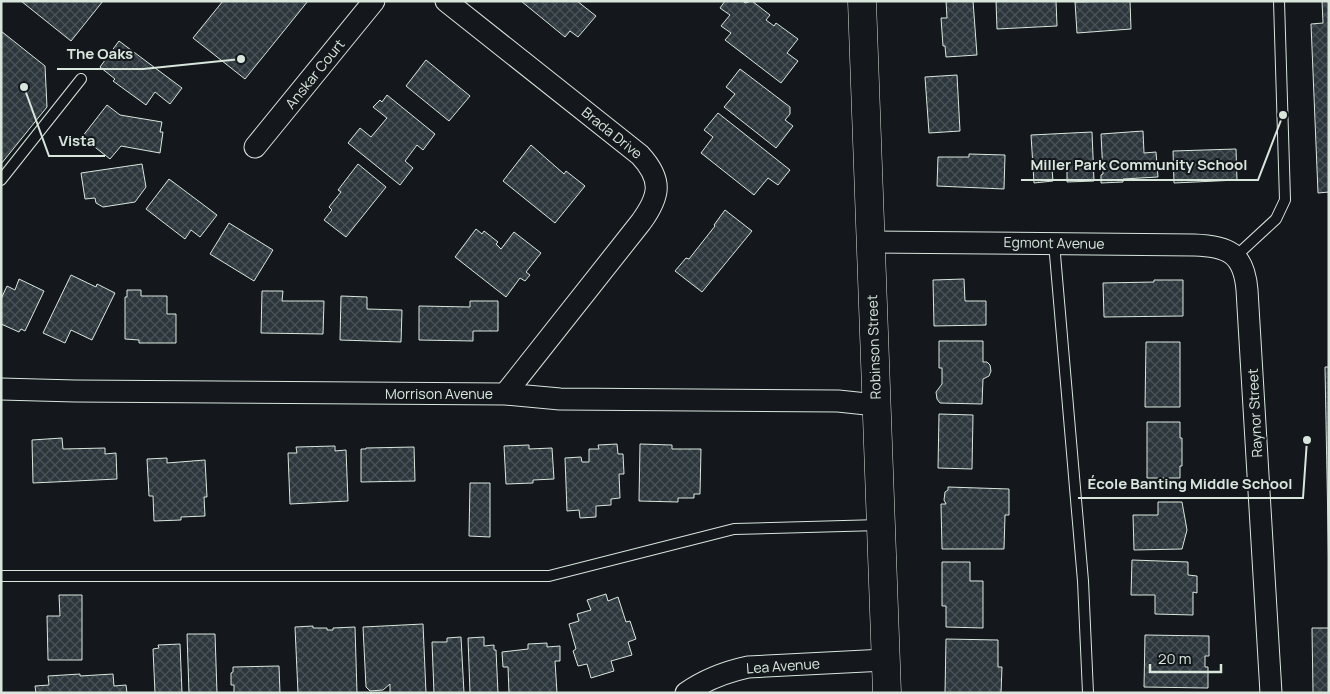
<svg xmlns="http://www.w3.org/2000/svg" width="1330" height="694" font-family="Manrope,sans-serif">
	<style>
		.building { fill: url(#building-cross-hatch); stroke: #d8e6dc }
		.lines { fill: none; stroke-linecap: round; stroke-linejoin: round }
		.lane-casing { stroke: #d8e6dc; stroke-width: 12 }
		.street-casing { stroke: #d8e6dc; stroke-width: 23 }
		.secondary-casing { stroke: #d8e6dc; stroke-width: 29 }
		.lane { stroke: #14181c; stroke-width: 10 }
		.street { stroke: #14181c; stroke-width: 21 }
		.secondary { stroke: #14181c; stroke-width: 28 }
		.labels { text-anchor: middle; stroke-width: 4; stroke-linejoin: round; paint-order: stroke }
		.street-label { font-size: 14px; fill: #d8e6dc; stroke: #14181c }
		.leader { fill: none; stroke: #d8e6dc; stroke-width: 2 }
		.callout-dot { fill: #d8e6dc; stroke: #14181c; stroke-width: 2 }
		.callout-label { font-size: 15px; text-anchor: middle; font-weight: bold; fill: #d8e6dc; stroke: #14181c; stroke-width: 4; stroke-linejoin: round; paint-order: stroke }
	</style>
	<defs>
		<pattern id="building-cross-hatch" width="8" height="8" patternUnits="userSpaceOnUse" patternTransform="scale(1.25)"><rect width="8" height="8" fill="#2c363c"/><path d="M0 0l8 8M0 8l8-8" fill="none" stroke="#4a5358"/></pattern>
	</defs>
	<rect width="100%" height="100%" fill="#14181c"/>
	<path class="building" d="M21,1H103L71,41Z
		M223,1H308L245,79L193,38Z
		M521,1H577L596,16L578,37L570,31L565,37Z
		M725,1H743L745,3L752,1L770,15L766,20L774,26L776,23L798,39L787,53L798,61L781,83L725,40L731,33L721,26L730,15L720,8Z
		M946,1H973L977,55L946,57L945,46H943L941,18H947Z
		M996,1H1056L1057,26L997,29Z
		M1130,1L1131,29L1077,33L1075,2Z
		M1322,1H1329V192L1318,193L1311,24L1323,23Z
		M1,31L45,66L47,107L1,164Z
		M119,41L182,88L170,104L155,92L146,105L113,81L115,79L100,67Z
		M426,60L470,96L449,121L406,86Z
		M740,69L790,107V114L785,120L793,126L776,148L724,107L735,94L726,87Z
		M957,75L960,131L929,133L925,77Z
		M387,95L435,134L423,150L417,145L405,161L413,168L400,185L348,143L360,128L371,137L387,118L373,107L380,100L382,102Z
		M107,105L120,115L162,122L160,132H163L160,153L121,146L110,159L82,137Z
		M718,113L790,170L778,185L768,178L754,195L701,153L713,137L704,130Z
		M1143,131L1144,153L1156,152L1158,177L1123,179V182L1101,183V175L1103,174L1101,134Z
		M1092,132L1094,181L1067,182V169H1052L1053,181L1034,183L1031,135Z
		M531,145L564,174L566,171L585,186L555,223L503,181Z
		M1236,149L1237,180L1174,183L1173,151Z
		M969,154L1005,155L1004,189L937,186L938,157H969Z
		M142,164L146,187L135,202L103,207L96,203L95,198L85,199L81,173Z
		M358,164L386,187L346,237L324,220L332,210L329,207L341,192L338,190Z
		M169,179L217,215L200,237L191,230L185,239L146,209Z
		M725,210L752,231L702,292L675,271L686,258L689,259L715,226L714,225Z
		M229,223L273,250L254,281L210,254Z
		M476,229L482,234L484,231L498,242L496,244L501,249L514,232L541,253L526,272L530,275L525,281L520,278L506,297L455,257Z
		M71,275L96,287L97,284L115,293L92,340L71,330L65,343L43,333Z
		M19,279L44,291L25,331L21,329L19,332L1,324V299L7,286L15,290Z
		M964,279L965,301H986V325L934,326L933,280Z
		M1154,280H1183V316L1104,317L1103,283L1154,282Z
		M127,290H141V296H167V314H176V343H139V340L125,339V297H127Z
		M262,291H283L282,301H324L323,334L261,333Z
		M341,296L367,297V309L402,310L401,342L340,340Z
		M470,301H498V331H473V341L419,340V306L470,307Z
		M939,341H983V362H987L990,365L991,371L989,376L983,379L982,404L940,403L937,399L936,392L942,384V368H939Z
		M1146,342H1180V407H1145Z
		M1325,367H1329V583Z
		M939,414L973,415L972,469L938,468Z
		M1147,422H1180V438H1182V466H1180V478H1147Z
		M62,438L63,449L105,448V454L116,453L117,479L33,483L32,440Z
		M617,444L618,454H623L624,474H619L620,498L611,499V505L596,506V517L580,518L579,510L567,511L565,458L581,457L582,462H589V449H599L598,445Z
		M640,444L672,445V449H701L700,494H694V498H678V502L639,501Z
		M529,445V449L552,448L554,479L533,480V483L506,484L504,446Z
		M335,446V451L346,450L348,501L290,504L288,453H297L296,447Z
		M414,447L415,481L361,482V449H366V448Z
		M167,458V463L205,460L207,497H204L205,516L181,517V520L154,521L153,496H149L147,459Z
		M470,483H490V537L469,536Z
		M948,487L1009,489V515H1005L1004,549H942L941,504H946L944,500L945,492L948,490Z
		M1158,502H1182L1187,530L1182,549L1134,550L1133,515H1158Z
		M1132,560L1188,562V575L1197,576V593L1193,592V615L1155,614V595H1131Z
		M942,562H970V581H983V628L946,627V606H942Z
		M606,594L608,601L618,597L626,622L630,621L636,639L628,642L632,655L611,661L614,671L591,678L587,664L578,666L573,651L576,649L569,624L579,621L577,614L591,610L587,600Z
		M59,595H82V660H48L47,616H60Z
		M423,624L426,693H390V684L383,690L370,691L366,687L363,627Z
		M313,626V628H327V630H333V628L355,627L357,693H298L295,627Z
		M1312,628H1329V693H1313Z
		M187,634H215L217,693H189Z
		M1145,635L1209,636V656H1205V667H1208V688L1144,687Z
		M461,637L464,693H434L432,642H447V638Z
		M484,637V646L494,645V650H496L498,693H470L468,638Z
		M946,639L998,640V667H1002L1001,693H945Z
		M547,643V647L560,646V661H555L557,693H509L508,667H503L502,652L528,649V644Z
		M180,644L182,693H155L153,649L159,648L158,645Z
		M279,666L280,693H234V685H231V673L233,672V667Z
		M80,674V676L113,674L114,686L126,685L127,693H36L35,686L49,685L48,676Z"/>
	<g class="lines">
		<g class="lane-casing">
			<path id="lane" d="M1,180L81,79
				M1054,243L1083,581L1088,693
				M1235,257L1276,219L1285,200L1279,1
				M1,576H549L734,529L880,525"/>
		</g>
		<g class="street-casing">
			<path id="street" d="M446,1L640,155C663,180 660,196 641,222L505,394
				M255,147L374,1
				M871,242L1194,245C1228,246 1244,253 1247,290L1271,693
				M1,389L75,391L505,394L560,399L838,401L876,405
				M686,693C706,679 725,672 748,667L885,660"/>
		</g>
		<g class="secondary-casing">
			<path id="secondary" d="M862,1L887,693"/>
		</g>
		<use href="#lane" class="lane"/>
		<use href="#street" class="street"/>
		<use href="#secondary" class="secondary"/>
	</g>
	<g class="labels">
		<g class="street-label">
			<text transform="translate(315 74) rotate(-51)" y="5">Anskar Court</text>
			<text transform="translate(612 133) rotate(39)" y="5">Brada Drive</text>
			<text transform="translate(1054 243) rotate(1)" y="5">Egmont Avenue</text>
			<text transform="translate(874 347) rotate(-92)" y="5">Robinson Street</text>
			<text x="439" y="399">Morrison Avenue</text>
			<text transform="translate(1255 413) rotate(-93)" y="5">Raynor Street</text>
			<text transform="translate(783 666) rotate(-4)" y="5">Lea Avenue</text>
		</g>
	</g>
	<path class="leader" d="M241 59L143 69H57M24 87L49 156H105M1283 115L1258 180H1021M1307 440L1303 498H1078"/>
	<g class="callout-dot">
		<circle cx="241" cy="59" r="5"/>
		<circle cx="24" cy="87" r="5"/>
		<circle cx="1283" cy="115" r="5"/>
		<circle cx="1307" cy="440" r="5"/>
	</g>
	<g class="callout-label">
		<text x="100" y="59">The Oaks</text>
		<text x="77" y="146">Vista</text>
		<text x="1139" y="170">Miller Park Community School</text>
		<text x="1190" y="489">École Banting Middle School</text>
	</g>
	<rect width="1330" height="694" fill="none" stroke="#d8e6dc" stroke-width="5"/>
	<path d="M1150 664v8h71v-8" fill="none" stroke="#d8e6dc" stroke-width="2.5"/>
	<text x="1158" y="664" font-size="15" fill="#d8e6dc" stroke="#14181c" stroke-width="4" paint-order="stroke">20 m</text>
</svg>
